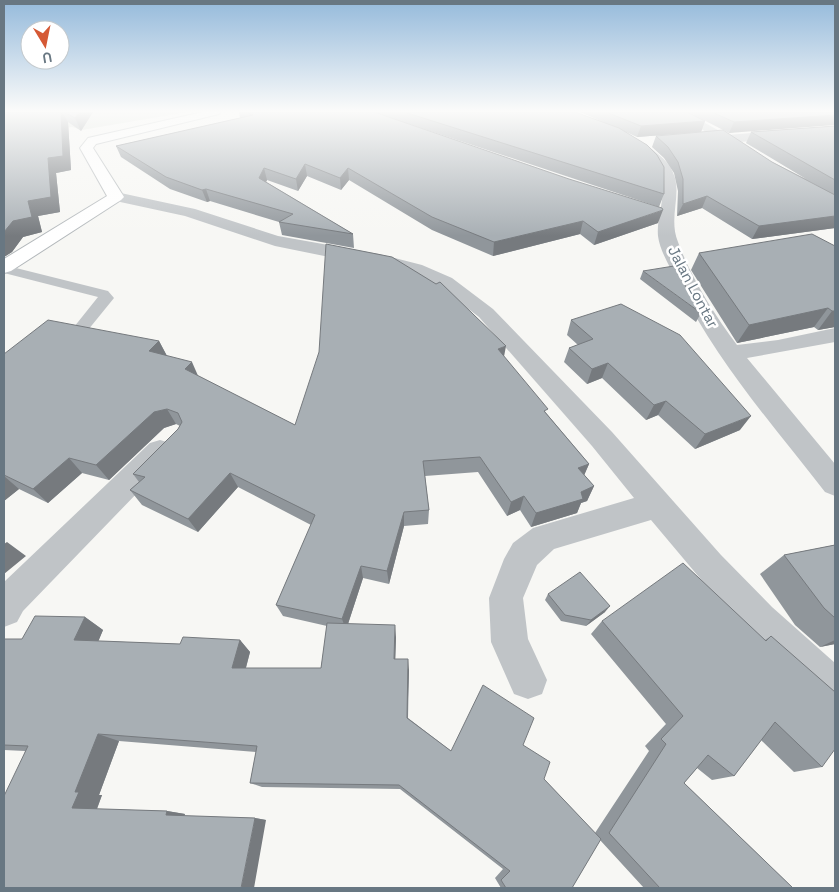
<svg xmlns="http://www.w3.org/2000/svg" width="839" height="892" font-family="'Space Grotesk',sans-serif">
	<style>
		.green { fill: #d8ddd5 }
		.lines { fill: none; stroke-linecap: round; stroke-linejoin: round }
		.secondary-casing { stroke: #b3b8bb; stroke-width: 2 }
		.lane { fill: #c0c4c7; fill-rule: evenodd }
		.street { fill: #c0c4c7; fill-rule: evenodd }
		.secondary { fill: #fff; fill-rule: evenodd }
		.wall { fill: #90969b }
		.shaded-wall { fill: #767a7e }
		.building { fill: #a8afb4; stroke: #767a7e }
		.labels { text-anchor: middle; stroke-width: 5; stroke-linejoin: round; paint-order: stroke }
		.far-street-label { font-size: 15px; fill: #687782; stroke: #fff }
	</style>
	<rect width="100%" height="100%" fill="#f7f7f4"/>
	<path class="green" d="M4,112H187L82,130L72,127L16,134Z"/>
	<g class="lines">
		<g class="secondary-casing">
			<path id="secondary" d="M203,112H221L219,114L96,144L93,148L124,197L121,200L11,271L4,273V259L107,196L80,148L88,138Z"/>
		</g>
		<path class="lane" d="M4,265L108,291L114,298L88,330H76L74,327L98,297L4,273Z"/>
		<path class="street" d="M672,112H685L727,135L835,126V134L727,143L673,114Z
			M635,140C643,142 651,148 658,154C693,182 665,210 678,242C691,278 714,314 737,345L778,340L835,328V342L747,358L835,464V496L825,492C773,425 716,361 679,285C672,270 660,252 658,236C656,215 669,192 659,172C652,159 637,155 629,144Z
			M116,192L195,209L278,236L379,254L422,265L452,278L493,309L612,432L721,555L772,607L835,663V709L821,703L746,633L651,520L554,549L537,565L523,598L528,639L547,680L542,694L528,699L514,694L491,642L489,598L504,559L513,543L533,528L634,498L592,446L479,317L438,286L408,273L275,246L185,216L111,200L108,197Z
			M160,440L170,443L174,451L170,459L23,611L17,622L4,627V582L150,443Z"/>
		<use href="#secondary" class="secondary"/>
	</g>
	<path class="wall" d="M4,112H93L81,131L68,122L71,170L56,173L60,212L38,216L42,232L23,237L12,252L4,257Z
		M239,112H575L603,122L580,112H687L705,121L701,132L637,137L626,132L664,194L659,207L406,123L658,223L594,245L580,234L493,256L432,230L349,180L341,190L307,176L298,191L267,180L266,182L353,234L354,248L282,235L279,222L210,201L207,202L170,189L121,157L116,146L240,118Z
		M688,112H835L729,133Z
		M835,126V228L752,239L702,208L677,216L678,191L674,173L664,158L652,147L656,136L772,162L806,179L746,143L751,132Z
		M835,246V327L818,330L814,327L737,343L691,270L699,253Z
		M643,271L701,313L696,322L640,279Z
		M571,320L740,430L695,449L658,415L646,420L602,378L587,384L564,362L569,348L578,345L567,335Z
		M159,341L167,356L198,376L295,425L504,357L547,414L589,464L584,475L594,486L587,501L581,503L577,513L531,527L520,510L507,516L478,472L425,476L429,510L428,524L404,526L389,584L363,578L348,624L396,637L395,659L409,670L408,718L451,751L523,745L544,779L595,833L649,751L645,746L666,724L591,634L602,621L765,640L771,636L822,767L794,772L761,740L734,776L712,780L697,768L684,783L793,888H644L600,840L572,888H501L495,878L503,869L400,789L262,787L250,783L256,752L119,741L99,795H102L97,809L167,811L185,814L184,816L255,818L266,820L4,888L25,751L4,750V639H22L85,617L103,630L98,641L180,644L240,640L250,652L246,668H321L327,626L283,616L276,605L311,525L238,487L198,532L142,505L130,490L139,482L133,474L178,429L180,426L176,424L164,428L109,480L82,473L48,503L19,489L4,501V354Z
		M835,545V644L820,647L795,625L760,574L784,555Z
		M548,594L605,612L586,626L561,621L545,600Z"/>
	<path class="shaded-wall" d="M61,112H62L68,122L71,170L56,173L60,212L38,216L42,232L23,237L12,252L4,257V232L28,201L48,158Z
		M79,112H93L81,131L75,118Z
		M835,115V125L729,133L734,122Z
		M705,121L701,132L637,137L641,126Z
		M305,164L307,176L298,191L296,179Z
		M264,168L267,180L262,190L259,178Z
		M348,168L349,180L341,190L340,178Z
		M206,189L210,201L207,202L202,190Z
		M707,196L702,208L677,216L683,204Z
		M663,210L658,223L594,245L598,232Z
		M835,216V228L752,239L759,226Z
		M583,221L580,234L493,256L494,242Z
		M828,308L814,327L737,343L749,325Z
		M832,311H835V327L818,330Z
		M159,341L167,356L149,351Z
		M506,346L503,362L498,349Z
		M192,362L199,378L185,369Z
		M608,363L602,378L587,384L592,369Z
		M666,401L658,415L646,420L654,405Z
		M167,409L176,424L164,428L109,480L96,465L154,412Z
		M751,416L740,430L695,449L705,434Z
		M69,458L82,473L48,503L33,489Z
		M589,464L583,478L578,468Z
		M230,473L238,487L198,532L188,519Z
		M4,476L19,489L4,501Z
		M594,486L587,501L581,503L577,513L531,527L536,513Z
		M524,496L520,510L507,516L511,502Z
		M404,512V526L389,584L387,571Z
		M7,542L26,556L4,574V544Z
		M361,566L363,578L346,630L342,619Z
		M610,606L605,612L586,626L591,620Z
		M85,617L103,630L94,652L74,640Z
		M395,625L396,637L395,670L394,659Z
		M240,640L250,652L243,678L232,668Z
		M835,640V644L820,647Z
		M408,659L409,670L407,726V718Z
		M98,734L119,741L99,795H102L96,811L72,808L75,792Z
		M167,811L185,814L184,817L166,815Z
		M255,818L266,820L254,888H241Z"/>
	<path class="building" d="M4,112H61L63,156L48,158L51,197L28,201L32,217L13,221L4,232Z
		M64,112H79L75,118Z
		M246,112H374L569,179L662,208L663,210L598,232L583,221L494,242L432,217L348,168L340,178L305,164L296,179L264,168L259,178L353,234L279,222L293,214L206,189L202,190L166,177L116,146L253,115Z
		M404,112H575L619,128L647,145L657,155L664,167V194Z
		M606,112H687L705,121L641,126Z
		M712,112H835V115L734,122Z
		M835,126V180L751,132Z
		M723,130L772,162L835,195V216L759,226L707,196L683,204V179L678,162L668,147L656,136Z
		M812,234L835,246V311H832L828,308L749,325L699,253Z
		M326,244L392,257L436,284L440,282L506,346L498,349L548,409L544,411L589,464L578,468L594,486L581,492L583,499L536,513L524,496L511,502L480,457L423,461L429,510L404,512L387,571L361,566L342,619L276,605L315,515L230,473L188,519L130,490L145,477L133,474L178,429L182,422L178,413L167,409L154,412L96,465L69,458L33,489L4,475V354L48,320L159,341L149,351L192,362L185,369L295,425L319,352Z
		M674,266L701,313L643,271Z
		M621,304L680,335L751,416L705,434L666,401L654,405L608,363L592,369L569,348L593,339L571,320Z
		M835,545V618L824,608L784,555Z
		M683,563L766,641L771,636L835,692V749L822,767L775,722L734,776L708,755L684,783L793,888H660L609,833L666,744L661,739L683,716L602,621Z
		M580,572L610,606L591,620L565,615L548,594Z
		M35,616L85,617L74,640L180,644L183,637L240,640L232,668H321L327,623L395,625L394,659H408L407,718L451,751L483,685L534,718L523,745L550,762L544,779L601,839L572,888H506L501,880L510,871L399,785L250,783L257,746L98,734L75,792H79L72,808L167,811L166,815L255,818L241,888H4V796L28,746L4,745V639H22Z"/>
	<linearGradient id="sky" x2="0" y2="1"><stop stop-color="#95badb"/><stop offset="0.47" stop-color="#fbfbfa"/><stop offset="1" stop-color="#fbfbfa" stop-opacity="0"/></linearGradient>
	<rect width="839" height="236" fill="url(#sky)"/>
	<g class="labels">
		<g class="far-street-label">
			<text transform="translate(693 287) rotate(62)" y="5">Jalan Lontar</text>
		</g>
	</g>
	<rect width="839" height="892" fill="none" stroke="#687782" stroke-width="10"/>
	<g transform="translate(45 45) rotate(170)"><circle r="24" fill="#ffffff" stroke="#c3c9cd"/>
	<path d="M0-4L9 19L0 12L-9 19Z" fill="#d55935"/>
	<text y="-8" font-size="14" font-weight="bold" text-anchor="middle" fill="#687782">U</text>
	</g>
</svg>
